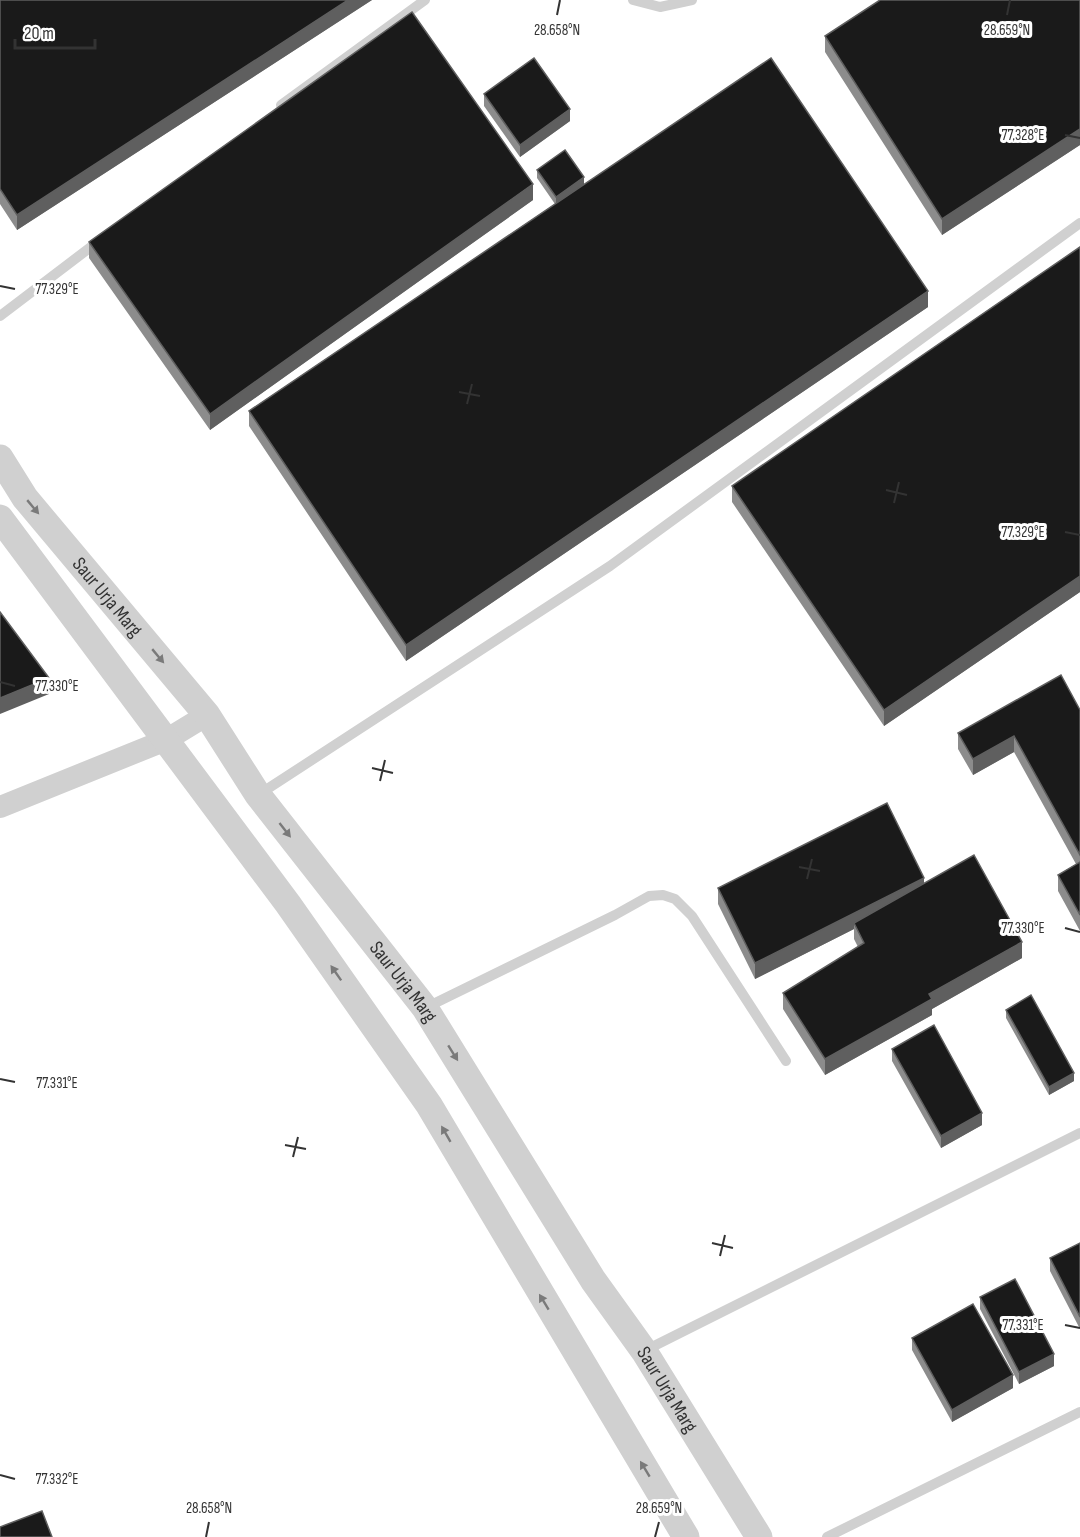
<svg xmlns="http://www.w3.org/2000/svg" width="1080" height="1537" font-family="'Sofia Sans Condensed',sans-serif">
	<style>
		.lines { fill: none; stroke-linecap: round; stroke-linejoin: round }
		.service { stroke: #d0d0d0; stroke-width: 10 }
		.minor { stroke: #d0d0d0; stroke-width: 22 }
		.tertiary { stroke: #d0d0d0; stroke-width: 27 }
		.wall { fill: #8c8c8c }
		.shaded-wall { fill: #5f5f5f }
		.building { fill: #1a1a1a; stroke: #5f5f5f; stroke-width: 1.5 }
		.oneway { fill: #7a7a7a }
		.ticks { fill: none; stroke: #333; stroke-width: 2 }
		.labels { text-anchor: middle; stroke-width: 6; stroke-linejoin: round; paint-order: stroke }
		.street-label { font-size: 20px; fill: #333; stroke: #fff }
		.ticks-label { font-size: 15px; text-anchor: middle; fill: #333; stroke: #fff; stroke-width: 6; stroke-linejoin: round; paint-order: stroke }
	</style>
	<rect width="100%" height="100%" fill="#fff"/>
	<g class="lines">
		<path class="service" d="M633,0L660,7L692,0
			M281,105L425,0
			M0,316L100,240
			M258,795L610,566L1080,223
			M425,1008L615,915L649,896L663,895L675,899L692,916L786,1061
			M644,1351L1080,1133
			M827,1537L1080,1412"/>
		<path class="minor" d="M0,807L166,740L207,715"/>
		<g class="tertiary">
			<path id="s1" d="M0,458L25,498L207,715L258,795L425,1008L593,1280L644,1351L759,1537"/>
			<path d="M0,518L288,904L429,1105L686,1537"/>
		</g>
	</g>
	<path class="wall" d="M0,0H372L17,230L0,204Z
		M1080,0V145L942,235L825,52V36Z
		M484,94L570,121L520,157L484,106Z
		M537,170L584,184L928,307L406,661L249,426V411L555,204L537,178Z
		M533,200L210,430L89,258V242Z
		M1080,247V592L884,726L732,502V486Z
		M1080,710V931L1058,891V875L1076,864L1014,752L973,775L958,749V733Z
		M924,884L1022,958L932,1009V1015L825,1075L783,1009V993L858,947L854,939V929L755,979L718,904V888Z
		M1006,1010L1074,1081L1049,1095L1006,1018Z
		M892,1049L982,1125L941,1148L892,1061Z
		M1080,1243V1329L1050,1271V1258Z
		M980,1297L1054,1366L1019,1384L980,1309Z
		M912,1338L1013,1388L952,1422L912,1350Z"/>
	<path class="shaded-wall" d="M348,0H372L17,230V215Z
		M570,109V121L520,157V145Z
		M1080,129V145L942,235V219Z
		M584,177V185L556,205V197Z
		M533,184V200L210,430V414Z
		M928,291V307L406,661V645Z
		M1080,576V592L884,726V710Z
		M49,678V694L0,714V698Z
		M1014,736V752L973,775V759Z
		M924,878V894L854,923V929L755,979V963Z
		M1022,942V958L932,1009V1015L825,1075V1059L929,994Z
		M1074,1073V1081L1049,1095V1087Z
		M982,1113V1125L941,1148V1136Z
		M1054,1354V1366L1019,1384V1372Z
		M1013,1375V1388L952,1422V1410Z"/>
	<path class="building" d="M0,0H348L17,215L0,189Z
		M880,0H1080V129L942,219L825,36Z
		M412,12L533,184L210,414L89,242Z
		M534,58L570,109L520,145L484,94Z
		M771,58L928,291L406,645L249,411Z
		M565,150L584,177L556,197L537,170Z
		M1080,247V576L884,710L732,486Z
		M0,612L49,678L0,698Z
		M1061,675L1080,710V855L1014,736L973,759L958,733Z
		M887,803L924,878L755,963L718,888Z
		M974,855L1022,942L929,994L932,999L825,1059L783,993L864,943L854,923Z
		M1080,862V915L1058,875Z
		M1031,995L1074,1073L1049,1087L1006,1010Z
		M934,1025L982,1113L941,1136L892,1049Z
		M1080,1243V1317L1050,1258Z
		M1015,1279L1054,1354L1019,1372L980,1297Z
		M973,1304L1013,1375L952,1410L912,1338Z
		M42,1511L52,1537H0V1527Z"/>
	<defs><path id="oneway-solid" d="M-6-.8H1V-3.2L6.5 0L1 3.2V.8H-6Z" transform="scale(1.5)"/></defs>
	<g class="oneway">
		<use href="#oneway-solid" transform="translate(33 507) rotate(50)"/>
		<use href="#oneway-solid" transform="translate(158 656) rotate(50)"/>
		<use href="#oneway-solid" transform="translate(285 830) rotate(52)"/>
		<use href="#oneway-solid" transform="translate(336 973) rotate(-125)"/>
		<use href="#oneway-solid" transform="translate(453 1053) rotate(58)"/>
		<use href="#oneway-solid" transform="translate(446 1134) rotate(-120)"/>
		<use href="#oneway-solid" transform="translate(544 1302) rotate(-121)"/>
		<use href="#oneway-solid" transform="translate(645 1469) rotate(-121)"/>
	</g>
	<path class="ticks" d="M557,15L560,0M1007,15L1010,0M1065,135L1080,138M0,286L15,289M459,392L480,396M467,404L472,384M886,490L907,495M894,503L899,482M1065,532L1080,535M0,682L15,686M372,768L393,773M380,781L385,760M799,867L820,871M807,879L812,859M1065,928L1080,932M0,1079L15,1082M285,1145L306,1149M293,1157L298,1137M712,1243L733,1248M720,1256L725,1235M1065,1325L1080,1328M0,1475L15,1479M206,1537L209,1522M655,1537L659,1522"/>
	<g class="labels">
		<g class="street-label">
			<text dy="7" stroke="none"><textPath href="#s1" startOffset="176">Saur Urja Marg</textPath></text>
			<text dy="7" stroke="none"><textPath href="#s1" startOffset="662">Saur Urja Marg</textPath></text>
			<text dy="7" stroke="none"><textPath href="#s1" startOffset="1148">Saur Urja Marg</textPath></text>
		</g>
	</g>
	<g class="ticks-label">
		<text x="557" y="35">28.658°N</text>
		<text x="1007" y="35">28.659°N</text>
		<text x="1023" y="140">77.328°E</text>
		<text x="57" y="294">77.329°E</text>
		<text x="1023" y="537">77.329°E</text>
		<text x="57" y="691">77.330°E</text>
		<text x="1023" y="933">77.330°E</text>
		<text x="57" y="1088">77.331°E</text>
		<text x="1023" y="1330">77.331°E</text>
		<text x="57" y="1484">77.332°E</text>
		<text x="209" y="1513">28.658°N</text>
		<text x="659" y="1513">28.659°N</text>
	</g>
	<path d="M15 39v9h80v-9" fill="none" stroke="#333333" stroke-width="3"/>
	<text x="24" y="39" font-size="18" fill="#333333" stroke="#ffffff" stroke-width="4.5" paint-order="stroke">20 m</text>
</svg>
